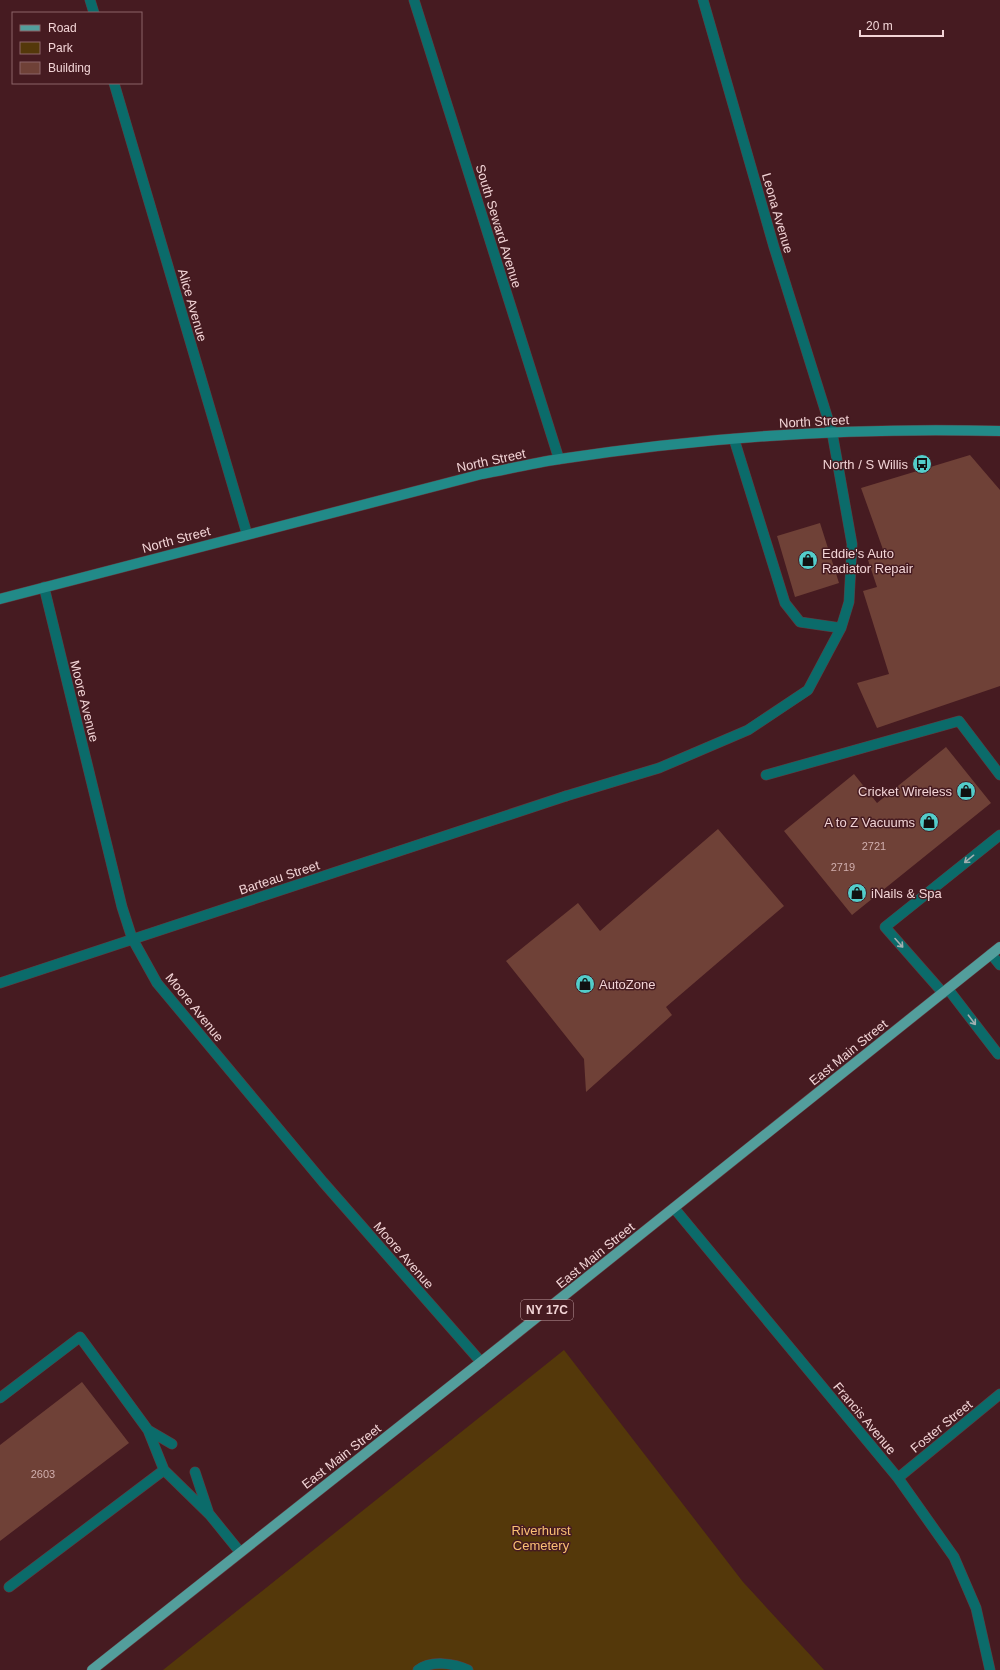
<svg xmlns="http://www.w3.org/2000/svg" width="1000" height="1670" font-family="Arial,sans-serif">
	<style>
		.green { fill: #54380a }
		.building { fill: #6f4137 }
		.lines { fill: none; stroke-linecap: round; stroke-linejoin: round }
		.lane-casing { stroke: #62393e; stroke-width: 11 }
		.street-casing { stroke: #62393e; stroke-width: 11 }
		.secondary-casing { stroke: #62393e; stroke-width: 11 }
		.primary-casing { stroke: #62393e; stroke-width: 11 }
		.lane { stroke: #0b6b6a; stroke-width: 10 }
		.street { stroke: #0b6b6a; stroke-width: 10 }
		.secondary { stroke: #228a88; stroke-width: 10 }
		.primary { stroke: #539e9c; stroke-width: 10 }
		.oneway { stroke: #a1afb0 }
		.labels { text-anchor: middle; stroke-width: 3; stroke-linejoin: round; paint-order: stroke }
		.number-label { font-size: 11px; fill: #d1afae }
		.shield { fill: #461b21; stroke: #be9ca0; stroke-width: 1 }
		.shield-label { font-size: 12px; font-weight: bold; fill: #f2d4d6 }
		.street-label { font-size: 13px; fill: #f2d4d6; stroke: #461b21 }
		.poi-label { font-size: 13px; fill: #f2d4d6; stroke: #461b21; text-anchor: end }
		.park-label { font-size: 13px; fill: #fac074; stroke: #461b21 }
	</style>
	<rect width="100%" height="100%" fill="#461b21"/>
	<path class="green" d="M564,1350L743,1582L824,1670H163Z"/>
	<path class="building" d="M970,455L1000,490V686L877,728L857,683L889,674L863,591L877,587L868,560L885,555L861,488Z
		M820,523L839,583L795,597L777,536Z
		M946,747L991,803L852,915L784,831L854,774L877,803Z
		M718,829L784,906L666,1007L672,1015L586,1092L584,1059L506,961L578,903L600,931Z
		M82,1382L129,1443L0,1541V1445Z"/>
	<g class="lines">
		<g class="lane-casing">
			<path id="lane" d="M734,439L785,603L800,622L841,628
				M766,775L959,721L1000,775
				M566,796L659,768L748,730L808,690L841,628L849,602L852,544L832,432
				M991,954L1000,965
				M948,989L998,1054L1000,1053
				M943,993L885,927L1000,835
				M0,1398L80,1337L148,1430L164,1470L210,1515L240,1552
				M148,1430L172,1444
				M195,1472L209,1514
				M9,1587L164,1470
				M418,1670C431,1660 454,1663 468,1670"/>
		</g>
		<g class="street-casing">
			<path id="street" d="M90,0L94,13
				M414,0L559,459
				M703,0L774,247L832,432
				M114,83L247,534
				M44,587L122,907L132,938L157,983L323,1182L481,1362
				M0,983L566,796
				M674,1208L898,1478L954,1557L976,1608L990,1670
				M898,1478L1000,1394"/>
		</g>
		<g class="secondary-casing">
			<path id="secondary" d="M0,599L482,474C508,469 534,463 560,459C705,437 853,427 1000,431"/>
		</g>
		<g class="primary-casing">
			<path id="primary" d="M92,1670L481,1362L1000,947"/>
		</g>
		<use href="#lane" class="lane"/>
		<use href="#street" class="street"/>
		<use href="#secondary" class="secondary"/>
		<use href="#primary" class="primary"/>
	</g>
	<defs><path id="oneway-shaft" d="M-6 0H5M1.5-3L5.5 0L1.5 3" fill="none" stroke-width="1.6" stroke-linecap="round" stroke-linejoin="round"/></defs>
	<g class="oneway">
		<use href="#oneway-shaft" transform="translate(969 859) rotate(141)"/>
		<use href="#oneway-shaft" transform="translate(899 943) rotate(48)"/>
		<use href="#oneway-shaft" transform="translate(972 1020) rotate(53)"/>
	</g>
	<defs>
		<g id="bus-disc" transform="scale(1)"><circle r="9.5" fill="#53cdca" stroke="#461b21"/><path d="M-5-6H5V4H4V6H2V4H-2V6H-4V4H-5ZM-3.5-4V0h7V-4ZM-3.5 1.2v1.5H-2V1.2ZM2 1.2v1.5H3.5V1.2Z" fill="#111"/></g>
		<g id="shop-disc" transform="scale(1)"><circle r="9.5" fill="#53cdca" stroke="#461b21"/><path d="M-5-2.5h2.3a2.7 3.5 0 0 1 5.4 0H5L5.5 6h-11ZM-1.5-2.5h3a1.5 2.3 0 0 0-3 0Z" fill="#111"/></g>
	</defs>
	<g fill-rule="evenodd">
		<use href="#bus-disc" x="922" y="464"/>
		<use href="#shop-disc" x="808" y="560"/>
		<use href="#shop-disc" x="966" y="791"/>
		<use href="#shop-disc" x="929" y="822"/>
		<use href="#shop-disc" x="857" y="893"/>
		<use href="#shop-disc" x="585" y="984"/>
	</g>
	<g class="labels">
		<g class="number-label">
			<text x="874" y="850">2721</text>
			<text x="843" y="871">2719</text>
			<text x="43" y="1478">2603</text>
		</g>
		<rect class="shield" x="521" y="1300" width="52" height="20" rx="3"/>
		<g class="shield-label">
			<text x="547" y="1314">NY 17C</text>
		</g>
		<g class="street-label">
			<text transform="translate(778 213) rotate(74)" y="5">Leona Avenue</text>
			<text transform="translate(499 226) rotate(73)" y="5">South Seward Avenue</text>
			<text transform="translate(193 305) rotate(74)" y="5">Alice Avenue</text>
			<text transform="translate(814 421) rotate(-3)" y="5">North Street</text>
			<text transform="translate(491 460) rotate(-12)" y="5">North Street</text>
			<text transform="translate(176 539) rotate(-15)" y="5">North Street</text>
			<text transform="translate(85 701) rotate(76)" y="5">Moore Avenue</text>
			<text transform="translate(279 877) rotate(-18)" y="5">Barteau Street</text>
			<text transform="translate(195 1007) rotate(51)" y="5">Moore Avenue</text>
			<text transform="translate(848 1052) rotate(-39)" y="5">East Main Street</text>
			<text transform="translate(404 1255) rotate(49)" y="5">Moore Avenue</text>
			<text transform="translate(595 1255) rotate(-39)" y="5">East Main Street</text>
			<text transform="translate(865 1418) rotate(50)" y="5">Francis Avenue</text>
			<text transform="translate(941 1426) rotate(-39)" y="5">Foster Street</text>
			<text transform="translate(341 1456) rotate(-38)" y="5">East Main Street</text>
		</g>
		<g class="poi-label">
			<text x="908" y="469">North / S Willis</text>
			<text x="822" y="558" text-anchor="start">Eddie's Auto<tspan x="822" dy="15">Radiator Repair</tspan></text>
			<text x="952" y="796">Cricket Wireless</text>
			<text x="915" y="827">A to Z Vacuums</text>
			<text x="871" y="898" text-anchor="start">iNails &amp; Spa</text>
			<text x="599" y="989" text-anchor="start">AutoZone</text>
		</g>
		<g class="park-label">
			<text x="541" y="1535">Riverhurst<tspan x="541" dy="15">Cemetery</tspan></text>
		</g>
	</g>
	<rect x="12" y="12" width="130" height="72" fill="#461b21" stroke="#8b6569"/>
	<rect x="20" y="25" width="20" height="6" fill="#539e9c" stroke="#8b6569"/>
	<text x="48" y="32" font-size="12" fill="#f2d4d6">Road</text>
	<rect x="20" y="42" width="20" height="12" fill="#54380a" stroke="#8b6569"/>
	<text x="48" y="52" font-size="12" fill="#f2d4d6">Park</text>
	<rect x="20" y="62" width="20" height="12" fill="#6f4137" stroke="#8b6569"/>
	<text x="48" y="72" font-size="12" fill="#f2d4d6">Building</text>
	<path d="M860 30v6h83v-6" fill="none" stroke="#f2d4d6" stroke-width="2"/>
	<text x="866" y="30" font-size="12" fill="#f2d4d6" stroke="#461b21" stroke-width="3" paint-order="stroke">20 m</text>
</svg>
